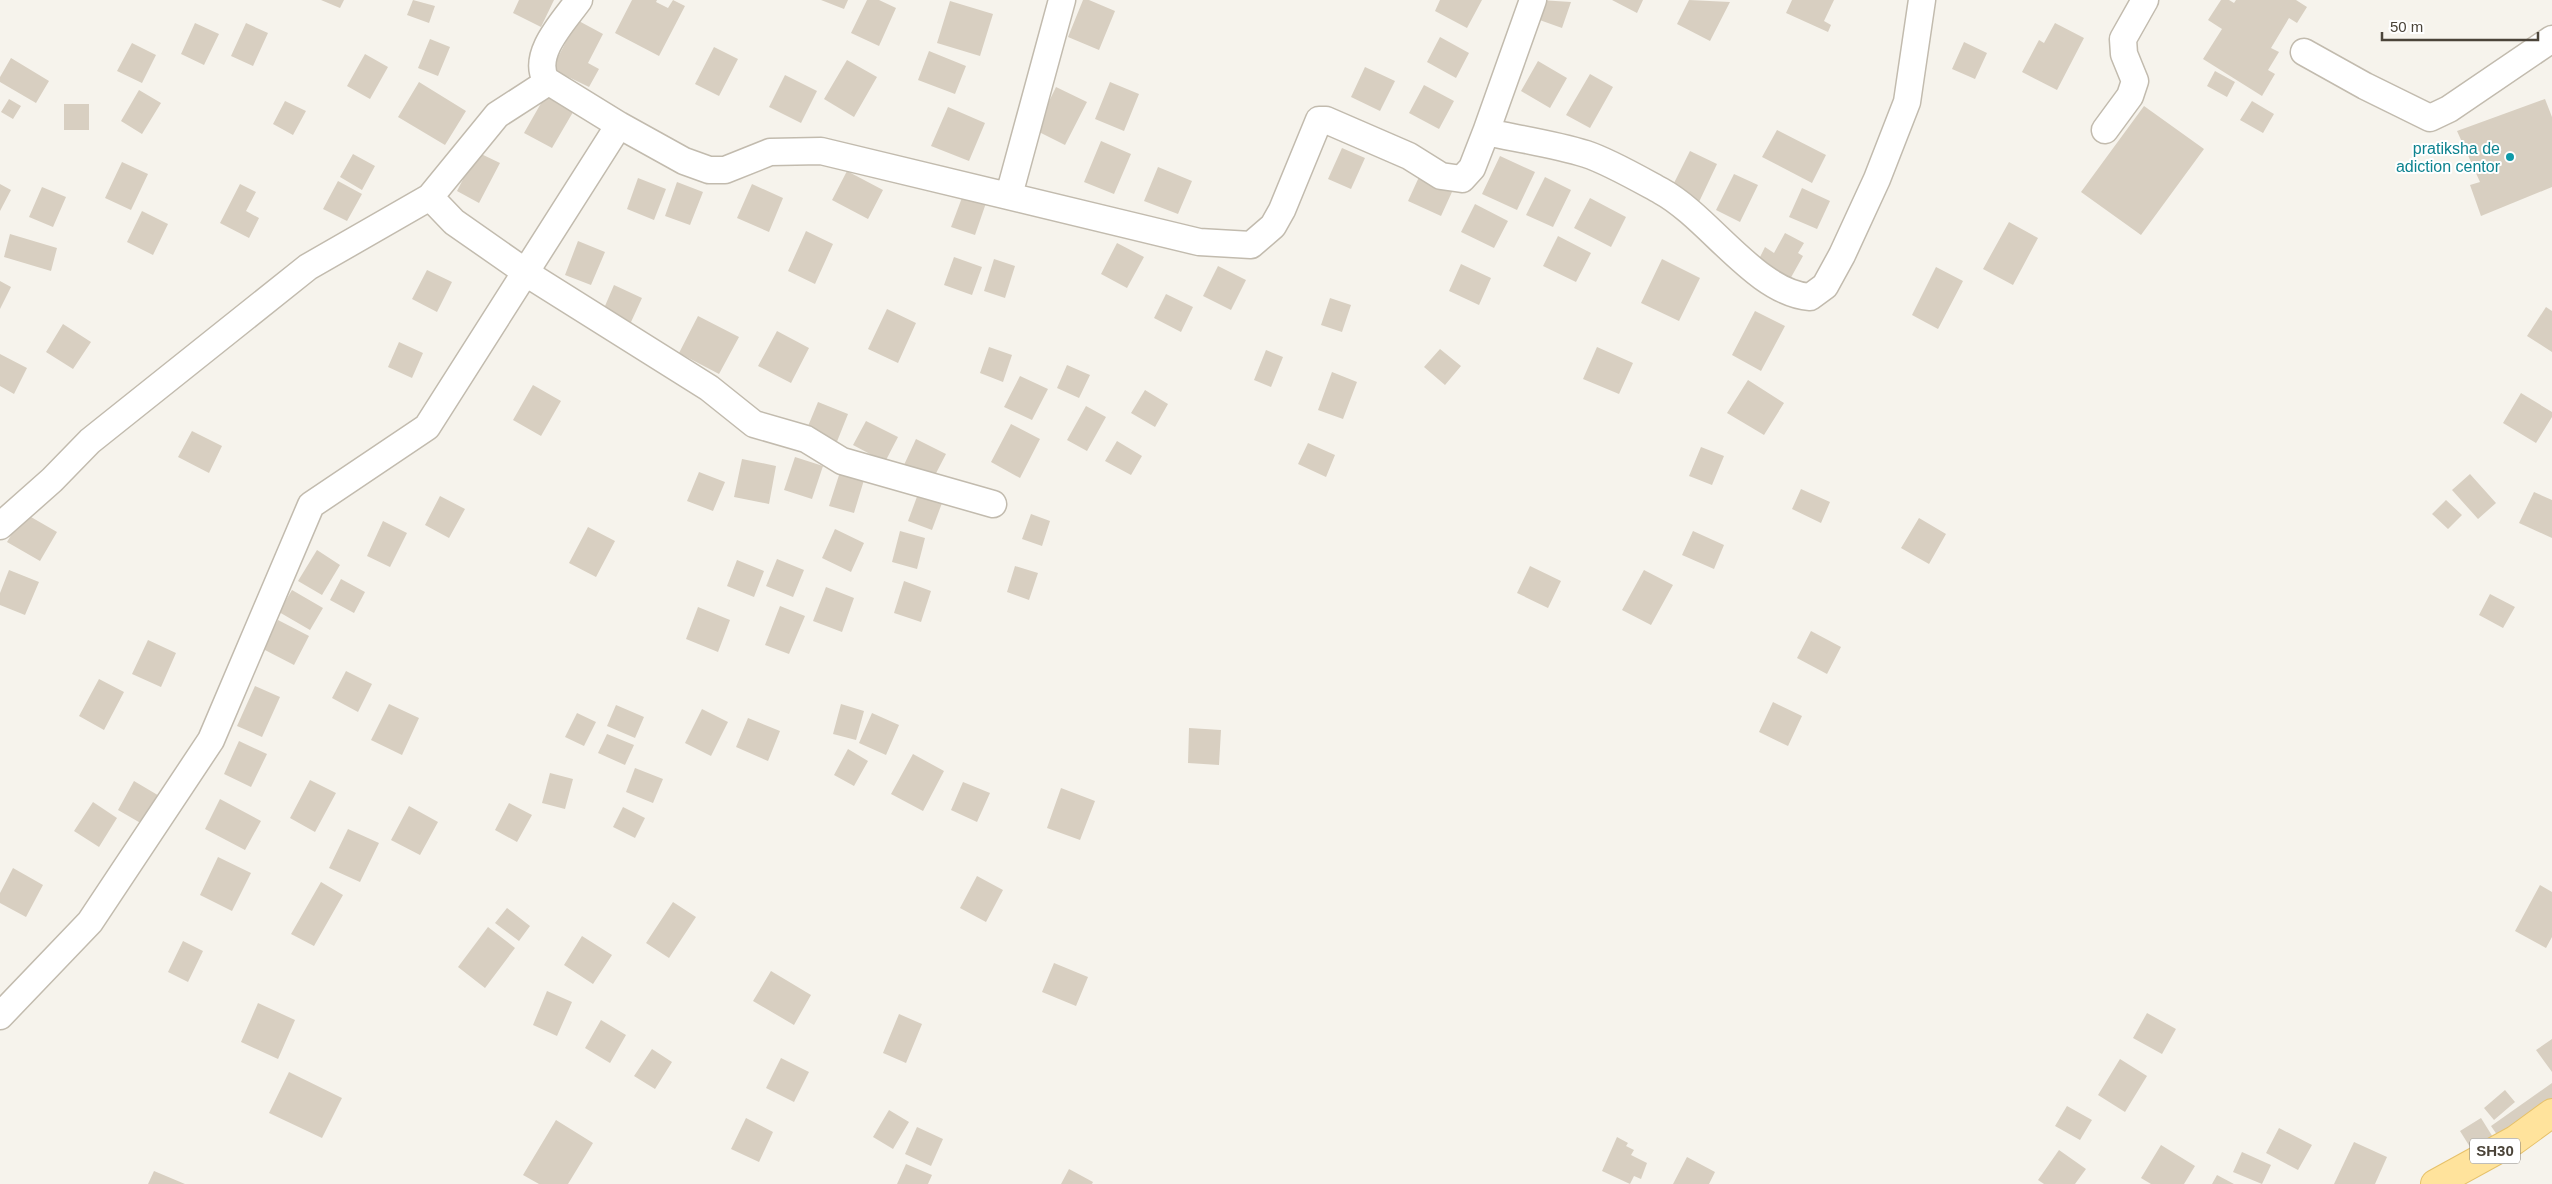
<svg xmlns="http://www.w3.org/2000/svg" width="2552" height="1184" font-family="Arial,sans-serif">
	<style>
		.building { fill: #d8cfc1 }
		.lines { fill: none; stroke-linecap: round; stroke-linejoin: round }
		.minor-casing { stroke: #c2bbae; stroke-width: 29 }
		.major-casing { stroke: #e6c16a; stroke-width: 30 }
		.minor { stroke: #fff; stroke-width: 26 }
		.major { stroke: #ffe39c; stroke-width: 28 }
		.culture-dot { fill: #0f9aa8; stroke: #fff; stroke-width: 2 }
		.labels { text-anchor: middle; stroke-width: 4; stroke-linejoin: round; paint-order: stroke }
		.shield { fill: #fff; stroke: #817c74; stroke-width: 1 }
		.shield-label { font-size: 15px; font-weight: bold; fill: #4b4439 }
		.culture-label { font-size: 16px; fill: #0d838f; stroke: #fff; text-anchor: end }
	</style>
	<rect width="100%" height="100%" fill="#f6f3ec"/>
	<path class="building" d="M321,0H344L340,8Z
		M413,0L435,6L429,23L407,15Z
		M519,0H554L541,27L513,13Z
		M632,0H657L656,2L668,8L673,0L685,6L659,56L615,33Z
		M821,0H848L844,9Z
		M867,0H879L896,8L879,46L851,33Z
		M1083,0H1089L1115,11L1099,50L1068,37Z
		M1440,0H1482L1467,28L1435,11Z
		M1540,0L1571,2L1562,28L1534,18Z
		M1612,0H1643L1637,13Z
		M1689,0L1730,2L1710,41L1677,24Z
		M1792,0H1834L1824,21L1831,25L1828,32L1786,13Z
		M2221,0H2229L2234,3L2236,0H2296L2307,7L2297,23L2289,18L2271,48L2279,52L2268,70L2275,74L2262,96L2203,59L2222,29L2208,20Z
		M950,1L993,14L980,56L937,43Z
		M577,20L603,34L588,63L599,69L589,87L552,69Z
		M195,23L219,34L204,65L181,54Z
		M246,23L268,33L253,66L231,56Z
		M2055,23L2084,38L2057,90L2022,72L2039,40L2044,43Z
		M1440,37L1469,53L1456,78L1427,62Z
		M430,39L450,47L438,76L418,68Z
		M1964,42L1987,53L1975,79L1952,69Z
		M132,43L156,55L142,83L117,71Z
		M714,47L738,59L719,96L695,84Z
		M929,51L966,66L955,94L918,80Z
		M365,54L388,67L370,99L347,86Z
		M11,58L49,81L36,103L0,82V77Z
		M847,60L877,77L854,117L824,99Z
		M1538,61L1567,78L1550,108L1521,91Z
		M1365,67L1395,81L1380,111L1351,97Z
		M2215,71L2235,82L2227,97L2207,86Z
		M1590,74L1613,87L1590,128L1566,115Z
		M785,75L817,91L801,123L769,107Z
		M419,82L466,111L445,145L398,117Z
		M1110,82L1139,94L1124,131L1095,119Z
		M1424,85L1454,101L1439,129L1409,113Z
		M1056,87L1087,102L1065,145L1035,130Z
		M139,90L161,103L142,134L121,121Z
		M548,91L576,107L552,148L524,133Z
		M9,99L21,106L13,119L1,112Z
		M2545,99L2552,117V187L2481,216L2470,185L2480,182L2457,131Z
		M285,101L306,111L293,135L273,124Z
		M2252,101L2274,114L2263,133L2240,120Z
		M64,104H89V130H64Z
		M2144,106L2204,149L2141,235L2081,192Z
		M948,107L985,123L969,161L931,146Z
		M1777,130L1826,155L1812,183L1762,157Z
		M1101,141L1131,154L1114,194L1084,182Z
		M1342,148L1365,158L1351,189L1328,179Z
		M1690,151L1717,164L1699,202L1671,189Z
		M477,152L500,163L479,203L457,191Z
		M353,154L375,166L362,190L340,177Z
		M1500,156L1535,172L1517,210L1482,194Z
		M122,162L148,174L131,210L105,198Z
		M1158,167L1192,181L1178,214L1144,201Z
		M847,171L883,190L868,219L832,200Z
		M1734,174L1758,185L1740,222L1716,210Z
		M1419,177L1452,192L1441,216L1408,201Z
		M1545,177L1571,190L1553,227L1526,215Z
		M638,178L666,189L654,220L627,209Z
		M338,181L362,194L347,221L323,209Z
		M677,182L703,192L690,225L665,216Z
		M0,184L11,190L0,211Z
		M240,184L256,192L246,211L259,218L249,238L220,223Z
		M752,184L783,198L769,232L737,218Z
		M42,187L66,197L53,227L29,217Z
		M1802,188L1830,201L1817,229L1789,217Z
		M963,195L986,203L975,235L951,227Z
		M1590,198L1626,217L1611,247L1574,228Z
		M1475,204L1508,221L1494,248L1461,232Z
		M142,211L168,224L153,255L127,242Z
		M2009,222L2038,238L2013,285L1983,269Z
		M806,231L833,244L815,284L788,271Z
		M1785,233L1804,243L1798,253L1803,256L1789,281L1757,263L1765,247L1774,253Z
		M10,234L57,248L51,271L4,257Z
		M1558,236L1591,253L1576,282L1543,266Z
		M578,241L605,252L591,285L565,275Z
		M1117,243L1144,257L1127,288L1101,274Z
		M954,257L982,267L972,295L944,285Z
		M994,259L1015,266L1005,298L984,291Z
		M1662,259L1700,278L1679,321L1641,303Z
		M1461,264L1491,278L1479,305L1449,291Z
		M1218,266L1246,280L1231,310L1203,296Z
		M1936,267L1963,281L1938,329L1912,315Z
		M427,270L452,282L437,312L412,299Z
		M0,281L11,287L0,309Z
		M614,285L642,298L626,333L599,320Z
		M1166,294L1193,307L1181,332L1154,318Z
		M1330,298L1351,305L1342,332L1321,325Z
		M2546,307L2552,311V352L2527,336Z
		M887,309L916,323L898,363L868,349Z
		M1755,311L1785,326L1761,371L1732,355Z
		M698,316L739,337L719,374L679,353Z
		M63,324L91,342L73,369L46,352Z
		M777,331L809,348L791,383L758,366Z
		M399,342L423,353L412,378L388,367Z
		M989,347L1012,355L1003,382L980,373Z
		M1597,347L1633,363L1619,394L1583,379Z
		M1440,349L1461,366L1445,385L1424,367Z
		M1266,350L1283,357L1271,387L1254,380Z
		M0,354L27,368L14,394L0,386Z
		M1067,365L1090,375L1079,398L1057,388Z
		M1332,372L1357,382L1343,419L1318,410Z
		M1020,376L1048,389L1032,420L1004,407Z
		M1748,380L1784,403L1764,435L1727,413Z
		M533,385L561,401L541,436L513,420Z
		M1145,390L1168,404L1155,427L1131,413Z
		M2521,393L2552,412V417L2536,443L2503,423Z
		M818,402L848,414L836,444L806,431Z
		M1086,406L1106,417L1087,451L1067,440Z
		M866,421L898,437L885,462L853,445Z
		M1011,424L1040,439L1020,478L991,462Z
		M192,431L222,446L209,473L178,457Z
		M916,439L946,454L933,479L904,465Z
		M1117,441L1142,456L1131,475L1105,461Z
		M1308,443L1335,455L1326,477L1298,464Z
		M1701,447L1724,456L1712,485L1689,476Z
		M795,457L823,466L812,499L784,490Z
		M742,459L776,466L769,504L734,497Z
		M699,472L725,482L713,511L687,501Z
		M840,472L864,480L854,513L829,506Z
		M2470,474L2496,503L2478,519L2452,490Z
		M1801,489L1830,502L1821,523L1792,509Z
		M2534,492L2552,500V538L2519,523Z
		M918,494L942,503L932,530L908,521Z
		M440,496L465,509L449,538L425,525Z
		M2446,500L2462,515L2448,529L2432,514Z
		M24,513L57,532L40,561L7,542Z
		M1031,514L1050,521L1042,546L1022,539Z
		M1919,518L1946,534L1929,564L1901,548Z
		M383,521L407,533L390,567L367,556Z
		M588,527L615,541L596,577L569,563Z
		M835,529L864,543L851,572L822,558Z
		M900,531L925,538L917,569L892,562Z
		M1693,531L1724,545L1714,569L1682,555Z
		M317,550L340,565L322,595L298,581Z
		M777,559L804,570L793,597L766,586Z
		M737,560L764,571L754,597L727,586Z
		M1015,566L1038,573L1029,600L1007,592Z
		M1530,566L1561,581L1548,608L1517,593Z
		M9,570L39,582L25,615L0,605V593Z
		M1644,570L1673,585L1651,625L1622,610Z
		M341,579L365,592L354,613L330,600Z
		M904,581L931,591L921,622L894,613Z
		M826,587L854,598L842,632L813,621Z
		M292,590L323,608L310,630L279,612Z
		M2490,594L2515,607L2503,628L2479,615Z
		M780,606L805,616L789,654L765,645Z
		M698,607L730,620L718,652L686,639Z
		M278,620L309,636L294,665L263,649Z
		M1811,631L1841,647L1827,674L1797,658Z
		M148,640L176,653L161,687L132,674Z
		M346,671L372,684L358,712L332,698Z
		M99,679L124,692L104,730L79,716Z
		M255,686L280,697L262,737L237,726Z
		M1773,702L1802,716L1788,746L1759,732Z
		M389,704L419,718L402,755L371,740Z
		M841,704L864,711L856,740L833,734Z
		M616,705L644,717L635,738L607,726Z
		M702,709L728,722L711,756L685,743Z
		M577,713L596,722L584,746L565,737Z
		M872,713L899,725L886,755L859,743Z
		M748,718L780,731L768,761L736,747Z
		M1189,728L1221,730L1219,765L1188,763Z
		M607,734L634,745L625,765L598,753Z
		M239,741L267,754L251,787L224,774Z
		M848,749L868,761L854,786L834,775Z
		M913,754L944,771L923,811L891,794Z
		M635,768L663,779L653,803L626,792Z
		M550,773L573,779L565,809L542,803Z
		M310,780L336,793L315,832L290,818Z
		M134,781L161,797L144,825L118,810Z
		M963,782L990,793L977,822L951,810Z
		M1061,788L1095,801L1080,840L1047,828Z
		M220,799L261,821L245,850L205,829Z
		M93,802L117,818L99,847L74,831Z
		M509,803L532,815L517,842L495,830Z
		M409,806L438,822L420,855L391,840Z
		M623,807L645,818L635,838L613,827Z
		M348,829L379,843L360,882L329,868Z
		M218,857L251,873L232,911L200,895Z
		M13,868L43,885L26,917L0,903V893Z
		M977,876L1003,890L986,922L960,908Z
		M321,882L343,895L314,946L291,934Z
		M2540,885L2552,892V937L2546,948L2515,931Z
		M673,902L696,917L669,958L646,943Z
		M507,908L530,926L519,941L495,923Z
		M488,927L515,948L485,988L458,967Z
		M582,936L612,955L593,984L564,965Z
		M183,941L203,951L188,982L168,972Z
		M1054,963L1088,977L1076,1006L1042,992Z
		M771,971L811,995L794,1025L753,1001Z
		M547,991L572,1002L557,1036L533,1025Z
		M258,1003L295,1020L278,1059L241,1042Z
		M2147,1013L2176,1029L2162,1054L2133,1038Z
		M899,1014L922,1024L906,1063L883,1053Z
		M601,1020L626,1035L610,1063L585,1048Z
		M2552,1039V1072L2536,1050Z
		M652,1049L672,1062L655,1089L634,1076Z
		M781,1058L809,1072L794,1102L766,1088Z
		M2120,1059L2147,1076L2125,1112L2098,1095Z
		M289,1072L342,1098L322,1138L269,1113Z
		M2552,1083V1107L2502,1142L2491,1126Z
		M2505,1090L2515,1102L2494,1120L2484,1108Z
		M2067,1106L2092,1120L2080,1140L2055,1126Z
		M889,1110L909,1122L893,1149L873,1137Z
		M746,1118L773,1132L759,1162L731,1149Z
		M2481,1118L2496,1142L2475,1155L2460,1131Z
		M556,1120L593,1143L568,1184H539L523,1175Z
		M917,1127L943,1139L931,1166L905,1154Z
		M2279,1128L2312,1145L2298,1170L2266,1153Z
		M1617,1137L1628,1143L1626,1146L1634,1150L1631,1155L1647,1163L1641,1179L1634,1176L1630,1184L1602,1171Z
		M2354,1142L2387,1157L2375,1184H2334Z
		M2161,1145L2195,1166L2184,1184H2151L2141,1178Z
		M2059,1150L2086,1169L2075,1184H2044L2038,1180Z
		M2242,1152L2271,1165L2262,1184L2233,1172Z
		M1687,1157L1715,1172L1709,1184H1673Z
		M906,1164L932,1175L928,1184H897Z
		M1069,1169L1093,1182L1092,1184H1061Z
		M154,1171L185,1184H148Z
		M2217,1175L2234,1184H2212Z"/>
	<g class="lines">
		<g class="minor-casing">
			<path id="minor" d="M579,0C565,20 531,54 546,80L619,125L684,161L709,170H725L770,152L821,151L1199,242L1251,245L1273,226L1282,210L1319,120H1326L1409,156L1441,176L1462,179L1472,168L1486,132
				M1533,0L1486,132C1519,139 1554,144 1586,154C1610,162 1639,179 1661,191C1709,217 1756,293 1810,297L1825,286L1842,255L1877,179L1907,102L1922,0
				M2304,52L2365,86L2430,118L2449,109L2552,39
				M2105,130L2130,96L2135,81L2124,54L2123,39L2145,0
				M1009,195L1062,0
				M430,197L454,222L537,280L709,388L754,424L806,439L842,461L993,504
				M0,526L52,480L90,441L308,267L430,197L497,115L548,82
				M0,1016L90,922L211,740L311,505L427,427L619,125"/>
		</g>
		<g class="major-casing">
			<path id="major" d="M2435,1184L2515,1140L2552,1113"/>
		</g>
		<use href="#minor" class="minor"/>
		<use href="#major" class="major"/>
	</g>
	<circle class="culture-dot" cx="2510" cy="157" r="5"/>
	<g class="labels">
		<rect class="shield" x="2470" y="1138.5" width="50" height="25" rx="4"/>
		<g class="shield-label">
			<text x="2495" y="1156">SH30</text>
		</g>
		<g class="culture-label">
			<text x="2500" y="154">pratiksha de<tspan x="2500" dy="18">adiction centor</tspan></text>
		</g>
	</g>
	<path d="M2382 32v8h156v-8" fill="none" stroke="#4b4439" stroke-width="2.5"/>
	<text x="2390" y="32" font-size="15" fill="#4b4439" stroke="#ffffff" stroke-width="4" paint-order="stroke">50 m</text>
</svg>
